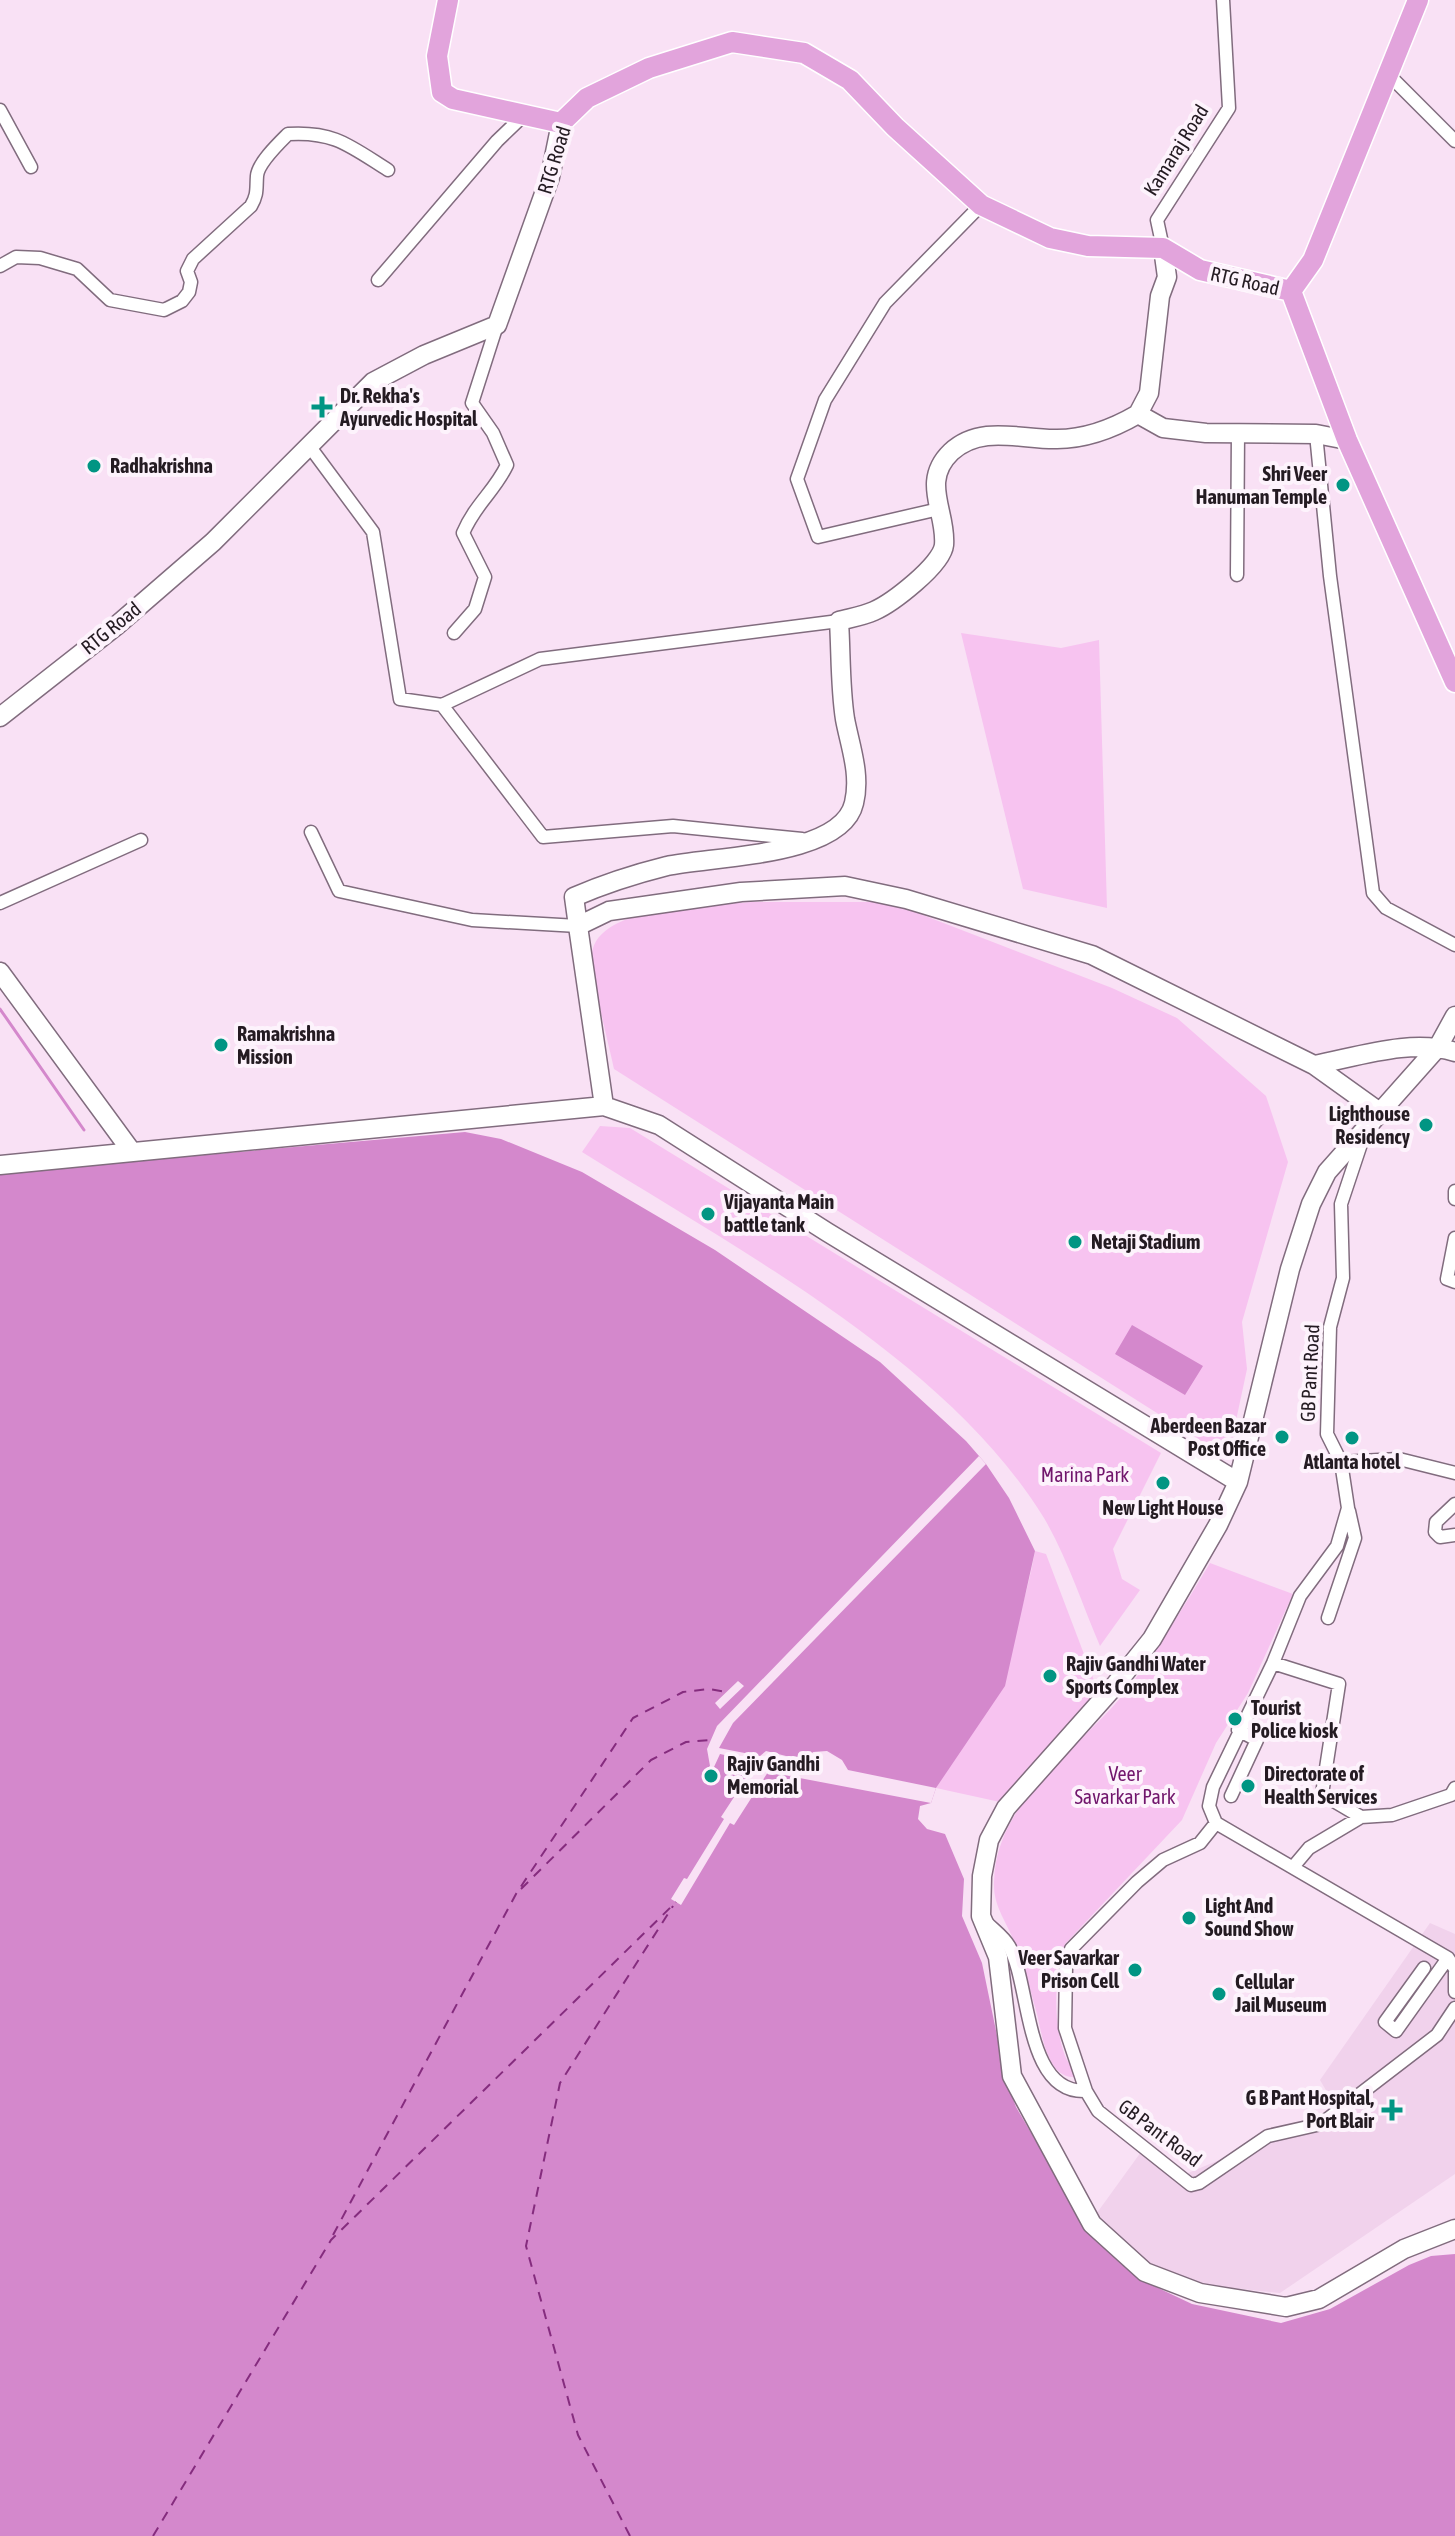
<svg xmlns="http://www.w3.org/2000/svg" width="1455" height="2536" font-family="'Asap Condensed',sans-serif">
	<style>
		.built { fill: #f1d2ec }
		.green { fill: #f7c3f0 }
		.water { fill: #d488cc }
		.pier { fill: #f9e1f5 }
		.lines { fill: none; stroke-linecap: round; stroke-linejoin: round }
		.stream { stroke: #d488cc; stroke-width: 3 }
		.ferry { stroke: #852c7e; stroke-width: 2; stroke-dasharray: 10 8; stroke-linecap: butt }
		.street-casing { stroke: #816c7e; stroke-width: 15 }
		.secondary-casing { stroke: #816c7e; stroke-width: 21 }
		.primary-casing { stroke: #fff; stroke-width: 23 }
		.street { stroke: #fff; stroke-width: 12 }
		.secondary { stroke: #fff; stroke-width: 18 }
		.primary { stroke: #e2a4dc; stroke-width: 20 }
		.poi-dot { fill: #019583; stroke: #fdf3fc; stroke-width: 3 }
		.labels { text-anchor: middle; stroke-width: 8; stroke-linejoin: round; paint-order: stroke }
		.street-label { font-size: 20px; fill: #241b22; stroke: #fdf3fc }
		.poi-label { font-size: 20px; font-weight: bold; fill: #241b22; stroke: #fdf3fc; text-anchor: start }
		.park-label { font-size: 20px; fill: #71166c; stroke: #fdf3fc }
	</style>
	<rect width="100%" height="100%" fill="#f9e1f5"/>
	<path class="built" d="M1430,1923L1455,1934V2174L1280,2293L1188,2283L1141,2258L1094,2217L1141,2152L1176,2178L1325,2116L1334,2104L1320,2080Z"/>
	<path class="green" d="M961,633L1061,648L1099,640L1107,908L1023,889Z
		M752,902H889L1112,988L1177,1018L1266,1096L1288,1162L1242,1322L1247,1369L1228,1458L614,1069C609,1045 590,973 592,954C597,904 714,906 752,902Z
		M600,1126L630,1128L1161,1453L1113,1549L1122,1579L1140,1590L1100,1646C1082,1604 1067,1557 1044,1518C947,1360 737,1249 582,1152Z
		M1035,1551L1046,1554L1098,1691L1000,1802L936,1788C983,1716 1020,1637 1035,1551Z
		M1210,1563L1293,1594L1248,1693L1216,1743L1182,1820L1065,1944C1054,1977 1053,2020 1064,2053C1067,2062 1073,2067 1074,2077C1047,2078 1042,2034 1037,2014C1030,1989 1023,1963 1013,1939C1005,1919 993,1905 994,1882C996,1797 1084,1747 1130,1686C1159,1647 1185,1605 1210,1563Z"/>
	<path class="water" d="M465,1132L501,1139L582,1172L715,1250L880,1362L966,1441L986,1464L1009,1498L1035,1551L1005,1686L936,1788L931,1803L920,1806L918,1819L927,1829L945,1834L964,1879L962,1916L982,1963L1006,2079L1016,2107L1090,2234L1137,2278L1192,2304L1281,2323L1330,2309L1409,2265L1431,2256L1455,2254V2536H0V1173Z
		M1132,1325L1203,1366L1185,1395L1115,1354Z"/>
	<path class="pier" d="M979,1456L986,1464L733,1723L719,1748L760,1756L766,1751L806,1761L813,1752L827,1751L842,1760L848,1770L936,1788L931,1803L768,1772L734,1825L730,1823L681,1905L671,1899L684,1878L687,1879L724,1819L721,1817L757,1762L720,1754L714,1767L719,1772L718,1781L713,1785L704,1783L702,1773L710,1766L707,1749L717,1726Z
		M738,1681L744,1686L720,1709L715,1703Z"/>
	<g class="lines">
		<path class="stream" d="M0,1009L84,1130"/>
		<path class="ferry" d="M521,1889L651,1760L686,1742L710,1740
			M333,2235L516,1894L633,1718L683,1692L709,1689L727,1692
			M153,2536L331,2240L676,1902
			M630,2536L578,2435L526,2246L560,2083L673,1906"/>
		<g class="street-casing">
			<path id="street" d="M1390,76L1455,141
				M0,110L31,167
				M1163,248L1157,220L1229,108L1223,0
				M0,266L16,257L40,258L77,269L110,300L164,310L182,301L189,292L191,282L187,271L193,259L251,206C258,194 256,189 257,176C258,163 279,143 288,134C334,131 350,146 388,170
				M378,280L497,141L524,115
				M1316,434L1330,576L1373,893L1386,908L1455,945
				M310,447L373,532L400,699L442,705L543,837L673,826L802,839
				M939,509L818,537L797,479L825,400L885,303L981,205
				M1237,575L1238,432
				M454,633L475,609L485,577L463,533C476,503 494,492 507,465L493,433L472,403L497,325
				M442,705L540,659L839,621
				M311,832L339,891L472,920L578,926
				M0,903L141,840
				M1455,1191V1199
				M1455,1238L1447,1279L1455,1282
				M1341,1462L1399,1459L1455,1473
				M1455,1504L1436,1522L1435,1532L1440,1537L1455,1535
				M1328,1618L1355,1538L1349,1511
				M1273,1663L1339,1684L1322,1794L1361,1817
				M1231,1796L1257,1740L1238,1730
				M1216,1823L1209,1806L1213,1787L1273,1663L1300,1596L1337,1546L1348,1508L1341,1462L1327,1434L1330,1327L1343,1278L1341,1204L1364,1135
				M1293,1867L1309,1848L1361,1817L1392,1815L1451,1795L1455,1788
				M987,1923C994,1930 1004,1937 1009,1946C1031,1984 1024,2094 1086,2091
				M1424,1968L1385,2022L1396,2031L1448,1958
				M1455,1969L1448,1958L1216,1823L1200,1843L1163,1860L1137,1882L1071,1949L1066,1967L1065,2028L1086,2091L1098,2111L1191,2185L1199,2183L1268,2136L1321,2124L1437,2035L1455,2008
				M1455,1972V1992"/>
		</g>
		<g class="secondary-casing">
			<path id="secondary" d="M1138,414L1149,393L1160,296L1167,277L1163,248
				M0,717L116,626L213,542L373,382L424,355L497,325L550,177L561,123
				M578,926L574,897C604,884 635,874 667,866C712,856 842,857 854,803C861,774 850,746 845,719C840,687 841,653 839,621C850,618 863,616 874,611C892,603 942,565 944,545C947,512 920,482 951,452C981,424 1022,440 1057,439C1086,439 1114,428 1138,414L1163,428L1206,433L1316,434L1347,440
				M0,972L132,1152
				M1455,1016L1438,1047L1327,1172L1311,1204L1290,1269L1238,1482L1218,1525L1152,1639L1111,1690L1006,1808L989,1840L982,1876L981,1916L998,1957L1012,2076L1092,2224L1145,2272L1200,2293L1286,2307L1319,2299L1404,2249L1455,2229
				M1314,1065C1357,1057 1412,1038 1455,1052
				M604,1106L578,926L609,911L741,892L845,886L906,899L1092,955L1314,1065L1381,1113
				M0,1165L604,1106L659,1125L827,1232L1238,1482"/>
		</g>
		<g class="primary-casing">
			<path id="primary" d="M448,0L437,56L442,92L453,99L561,123L587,98L649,68L732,42L804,53L850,80L895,127L981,205L1050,238L1088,246L1163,248L1200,270L1291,291
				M1418,0L1313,260L1291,291L1347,440L1455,682"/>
		</g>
		<use href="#street" class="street"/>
		<use href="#secondary" class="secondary"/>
		<use href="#primary" class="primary"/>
	</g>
	<g class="poi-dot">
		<path d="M318 395h8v8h8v8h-8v8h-8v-8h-8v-8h8z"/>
		<circle cx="94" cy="466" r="8"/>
		<circle cx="1343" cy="485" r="8"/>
		<circle cx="221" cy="1045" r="8"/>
		<circle cx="1426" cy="1125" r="8"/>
		<circle cx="708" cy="1214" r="8"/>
		<circle cx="1075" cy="1242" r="8"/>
		<circle cx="1282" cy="1437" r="8"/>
		<circle cx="1352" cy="1438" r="8"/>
		<circle cx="1163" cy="1483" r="8"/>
		<circle cx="1050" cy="1676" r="8"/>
		<circle cx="1235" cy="1719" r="8"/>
		<circle cx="711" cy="1776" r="8"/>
		<circle cx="1248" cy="1786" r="8"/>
		<circle cx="1189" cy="1918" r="8"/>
		<circle cx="1135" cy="1970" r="8"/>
		<circle cx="1219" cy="1994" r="8"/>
		<path d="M1388 2098h8v8h8v8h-8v8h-8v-8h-8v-8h8z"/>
	</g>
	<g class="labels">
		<g class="street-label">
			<text transform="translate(1176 150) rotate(-58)" y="7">Kamaraj Road</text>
			<text transform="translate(554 160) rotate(-73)" y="7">RTG Road</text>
			<text transform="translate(1245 281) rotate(13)" y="7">RTG Road</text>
			<text transform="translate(111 628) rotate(-39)" y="7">RTG Road</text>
			<text transform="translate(1310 1373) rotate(-87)" y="7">GB Pant Road</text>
			<text transform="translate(1160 2133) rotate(37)" y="7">GB Pant Road</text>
		</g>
		<g class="poi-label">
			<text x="340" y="403">Dr. Rekha's<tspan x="340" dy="23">Ayurvedic Hospital</tspan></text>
			<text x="110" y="473">Radhakrishna</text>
			<text x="1327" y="481" text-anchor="end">Shri Veer<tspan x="1327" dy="23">Hanuman Temple</tspan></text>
			<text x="237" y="1041">Ramakrishna<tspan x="237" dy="23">Mission</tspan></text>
			<text x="1410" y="1121" text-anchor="end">Lighthouse<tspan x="1410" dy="23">Residency</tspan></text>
			<text x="724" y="1209">Vijayanta Main<tspan x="724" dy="23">battle tank</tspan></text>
			<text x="1091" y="1249">Netaji Stadium</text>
			<text x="1266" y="1433" text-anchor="end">Aberdeen Bazar<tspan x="1266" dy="23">Post Office</tspan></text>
			<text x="1352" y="1469" text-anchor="middle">Atlanta hotel</text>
			<text x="1163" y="1515" text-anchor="middle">New Light House</text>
			<text x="1066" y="1671">Rajiv Gandhi Water<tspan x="1066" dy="23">Sports Complex</tspan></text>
			<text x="1251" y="1715">Tourist<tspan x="1251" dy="23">Police kiosk</tspan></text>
			<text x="727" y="1771">Rajiv Gandhi<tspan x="727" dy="23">Memorial</tspan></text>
			<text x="1264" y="1781">Directorate of<tspan x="1264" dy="23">Health Services</tspan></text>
			<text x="1205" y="1913">Light And<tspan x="1205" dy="23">Sound Show</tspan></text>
			<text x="1119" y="1965" text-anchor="end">Veer Savarkar<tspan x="1119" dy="23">Prison Cell</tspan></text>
			<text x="1235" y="1989">Cellular<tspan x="1235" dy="23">Jail Museum</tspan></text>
			<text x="1374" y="2105" text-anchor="end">G B Pant Hospital,<tspan x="1374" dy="23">Port Blair</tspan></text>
		</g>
		<g class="park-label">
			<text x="1085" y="1482">Marina Park</text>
			<text x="1125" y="1781">Veer<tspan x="1125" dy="23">Savarkar Park</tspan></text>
		</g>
	</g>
</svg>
